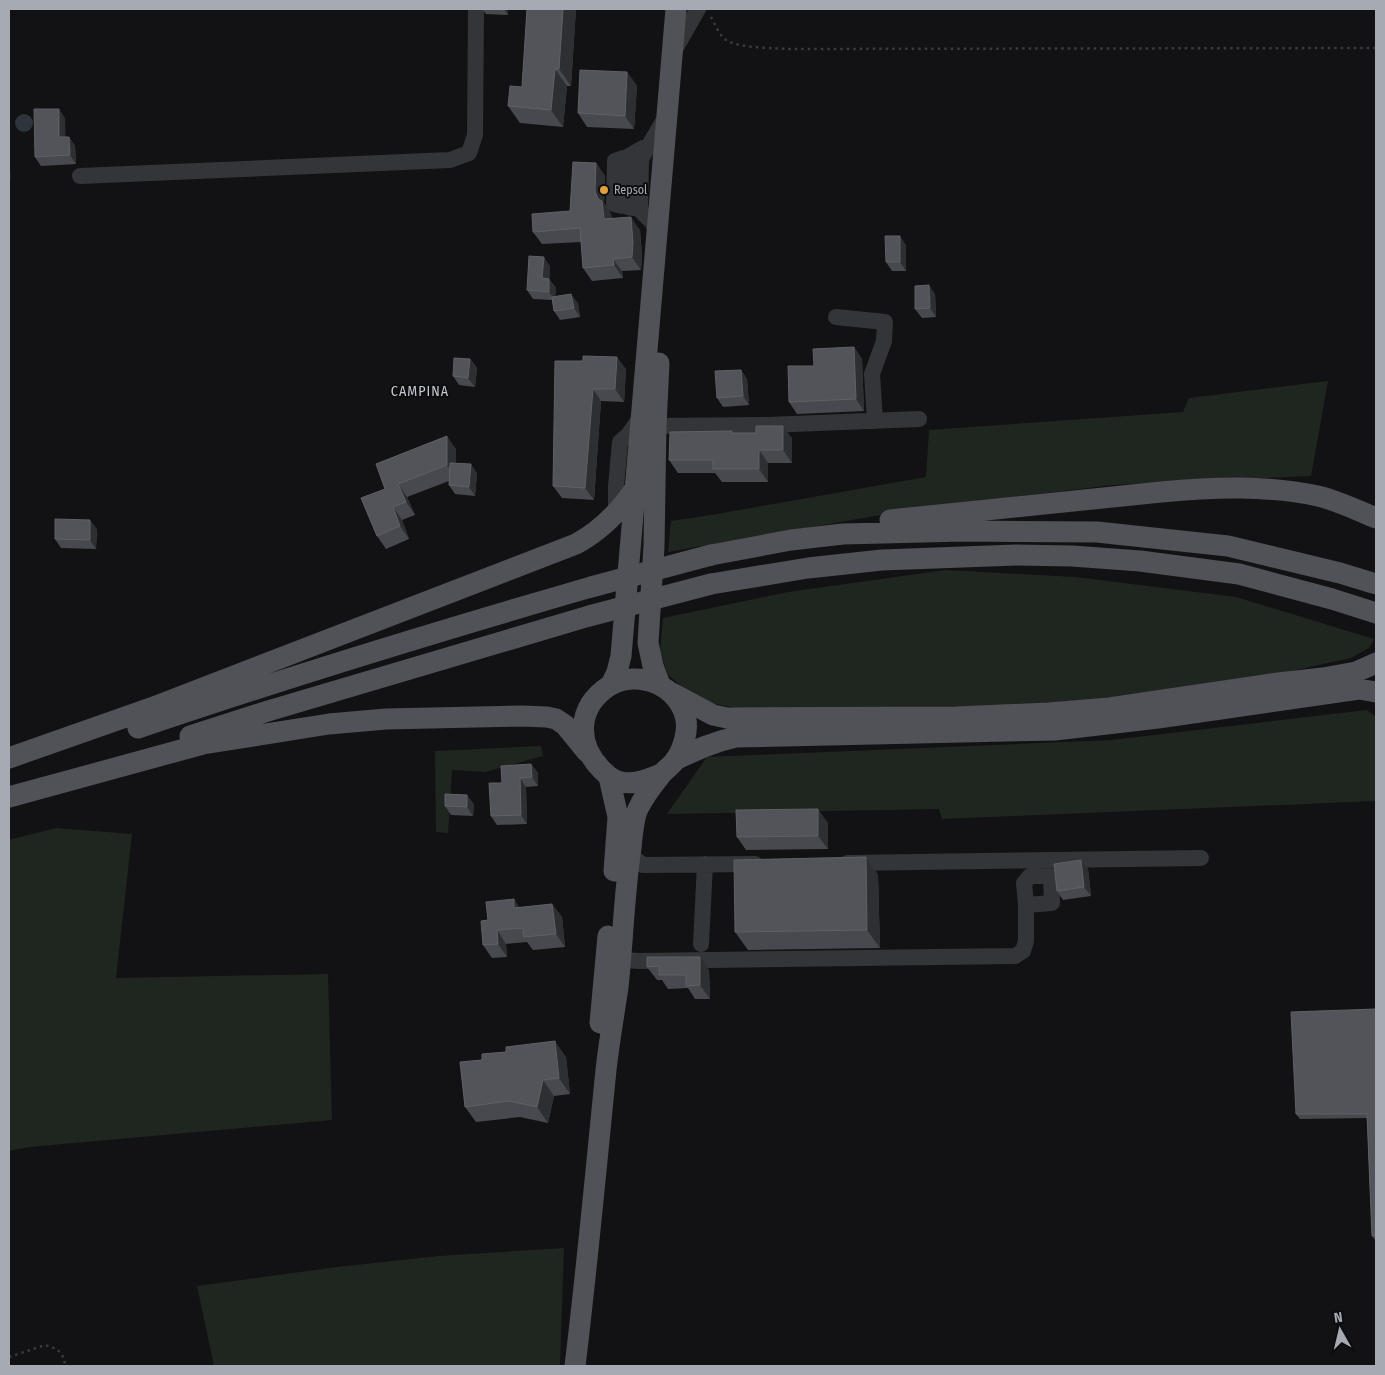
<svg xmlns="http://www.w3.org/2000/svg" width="1385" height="1375" font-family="'Fira Sans Condensed',sans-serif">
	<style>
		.green { fill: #1f261f }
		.water { fill: #2d353b }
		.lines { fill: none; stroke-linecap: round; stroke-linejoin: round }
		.path { stroke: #3a3b3f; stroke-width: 2.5; stroke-dasharray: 2.5 4; stroke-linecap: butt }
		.minor { stroke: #333538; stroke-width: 16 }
		.major { stroke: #505257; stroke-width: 21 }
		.major-bridge { stroke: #505257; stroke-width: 21 }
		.wall { fill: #48494f }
		.shaded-wall { fill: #2e2f33 }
		.building { fill: #525459; stroke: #5f6167 }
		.poi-dot { fill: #e4a03a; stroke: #0d0d0f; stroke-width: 2 }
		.labels { text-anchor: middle; stroke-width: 4; stroke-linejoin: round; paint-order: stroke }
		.poi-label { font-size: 12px; fill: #a5aab3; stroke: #0d0d0f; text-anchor: start }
		.neighbourhood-label { font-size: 14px; letter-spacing: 1px; fill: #c5c9d0; stroke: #0d0d0f }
	</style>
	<rect width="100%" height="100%" fill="#121214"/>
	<path class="green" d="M1328,381L1311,476L1113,485L915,509L668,552L671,521L711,515L926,477L929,430L1183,412L1189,398Z
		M946,570L1075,577L1236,597L1374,639L1369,648L1351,658L1273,675L1029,708H736L700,701L668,675L660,651L663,618L788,592Z
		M1367,710L1376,717V801L942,819L939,809L667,814L707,757L1111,740Z
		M541,746L543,756L485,772L452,770L448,833L436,832L435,751Z
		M56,828L132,834L116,978L328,974L332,1120L29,1147L9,1151V840Z
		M564,1248L560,1366H214L197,1286L337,1267L439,1256Z"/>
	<path class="water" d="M15 123a9 9 0 1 1 18 0a9 9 0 1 1-18 0Z"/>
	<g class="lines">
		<path class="path" d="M711,17C715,24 719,35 726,40C738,48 773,48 788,49L1376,48
			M9,1357L45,1345L57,1349L64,1358L65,1366"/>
		<path class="minor" d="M674,51L698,9
			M80,176L450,160L469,153L475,135L476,9
			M622,206L614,204L615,161L623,158
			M634,208L628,207L629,156L643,148
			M657,231L651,221L640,210L641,159L665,118
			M836,317L885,322L884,341L872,374L875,421
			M656,426L768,425L919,419
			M616,514V487L620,442L628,435L640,418
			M630,849L635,859L643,865L755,864
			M847,863L1201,858
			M701,944L705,864
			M620,960L640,961L1015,956L1023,951L1026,941V905L1052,903L1051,876H1030L1024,883L1026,905"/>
		<path class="major" d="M659,363L656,426L654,546L648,643L653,666L660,685
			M890,520L1161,492C1214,487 1266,485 1318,496C1336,500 1359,511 1376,518
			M711,555L791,540L843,534L964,531L1097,532L1228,546L1340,573L1376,584
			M711,584L808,568L882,560L1016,555L1072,556L1140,561L1239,574L1332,599L1376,613
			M611,685L617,672L621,656L676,9
			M672,693L713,715L727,718L957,717L1049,713L1109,708L1278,683L1323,678L1356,672L1376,663
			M138,728C288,677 439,631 591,587
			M190,736L268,711L589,616
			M9,758L151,708L576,544C602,530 620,511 636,487
			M675,760C696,750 713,742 736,737L1055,730L1158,718L1359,689L1376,692
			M609,777L618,817L614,871
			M9,797L203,744L329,724L386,719L522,716L547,717L556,719L565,725L587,752
			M600,1023L608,936
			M575,1366C587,1268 596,1169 606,1070C609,1042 614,1015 618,987C623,941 624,894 631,848C632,837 634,815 639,807C644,796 653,785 660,776C664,770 672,766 676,759C683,749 688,732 686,720C680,686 638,668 609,686C577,707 576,743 601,769C607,775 612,780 621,782C635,785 648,779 661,774"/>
		<path class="major-bridge" d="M591,587L711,555
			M589,616L711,584"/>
	</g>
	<path class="wall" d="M482,9H508V15L486,14Z
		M527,9H576L571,86H567L563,127L520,123L508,106L522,87Z
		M627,72L637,86L634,129L587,127L578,113Z
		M65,118V137H69L75,146L76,164L41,166L35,157Z
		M596,163L605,176L604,203L611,214L612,219L640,230L642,256L641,270L622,271L623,278L592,281L583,268L581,242L542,244L533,232L570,211Z
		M906,245V271H892L886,262Z
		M550,266L549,279L556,288L555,296L578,303L580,317L560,320L554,311L552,300L533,299L527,290Z
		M935,294L936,317L922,318L915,309Z
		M854,347L862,359L864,411L797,414L789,402L814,366Z
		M470,359L477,368L475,387L459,385L453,376Z
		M583,361L626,369L624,402L601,401L594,500L562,498L553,486Z
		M741,370L747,379L749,405L723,407L717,398Z
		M733,433L792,438V463H768V482H722L715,473H678L669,460Z
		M456,449V463L477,473L475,496L455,494L449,485V481L407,497L415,515L402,520L409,539L386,549L377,536L385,489Z
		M97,529L96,549L61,548L55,539Z
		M531,764L538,773V786L526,787L527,824L497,825L491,816L502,783Z
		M474,804L473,816L451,815L445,806Z
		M828,823V849L746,850L737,837Z
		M866,857L878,875L880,948L748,950L735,932Z
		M1081,860L1088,869L1091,896L1063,900L1057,891Z
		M514,899L519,908L552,904L562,917L565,947L533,950L527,942L506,944L507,957L492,958L483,945L488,920Z
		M647,957L709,970L710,999H695L688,988L668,989L662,980H657L647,967Z
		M1376,1009V1240H1375L1372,1236L1367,1118L1300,1119L1296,1114Z
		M566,1057L570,1094L554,1096L548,1123L520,1117L476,1122L465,1107Z"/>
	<path class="shaded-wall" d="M504,9H508V15Z
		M563,9H576L571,86L559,69Z
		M555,69L567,86L563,127L551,110Z
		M627,72L637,86L634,129L625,116Z
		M59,109L65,118L66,146L59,137Z
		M69,137L75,146L76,164L70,155Z
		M9,157L11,180L9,177Z
		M596,163L605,176L604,203L611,214L613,232L604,219L598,199L595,191Z
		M631,217L640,230L642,256L641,270L632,257Z
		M900,236L906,245V271L900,262Z
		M544,257L550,266L549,287L542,278Z
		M613,259L622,271L623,278L614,265Z
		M549,279L556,288L555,301L549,292Z
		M929,285L935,294L936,317L930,308Z
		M571,294L578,303L580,317L574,308Z
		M854,347L862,359L864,411L856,399Z
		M617,357L626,369L624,402L615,389Z
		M470,359L477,368L475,387L468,378Z
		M741,370L747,379L749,405L743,396Z
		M593,389L601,401L594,500L585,488Z
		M783,426L792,438V463L783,450Z
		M447,436L456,449V478L447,465Z
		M759,450L768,463V482L759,469Z
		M471,464L477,473L475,496L469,487Z
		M398,484L407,497L415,515L406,502Z
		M393,507L402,520L409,539L400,526Z
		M90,520L97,529L96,549L90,540Z
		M531,764L538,773V786L532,777Z
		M520,778L526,787L527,824L521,815Z
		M467,795L474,804L473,816L467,807Z
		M818,809L828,823V849L818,836Z
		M866,857L878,875L880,948L867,930Z
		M1081,860L1088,869L1091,896L1084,887Z
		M514,899L523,913L514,908Z
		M552,904L562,917L565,947L556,934Z
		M497,930L506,944L507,957L498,944Z
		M700,957L709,970L710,999L700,985Z
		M555,1041L566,1057L570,1094L559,1078Z
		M543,1080L554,1096L548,1123L537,1107Z"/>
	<path class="building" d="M527,9H563L559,69H555L551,110L508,106L510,86L522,87Z
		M580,70L627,72L625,116L578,113Z
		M34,109H59V137H69L70,155L35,157Z
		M573,162L596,163L595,191L598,199L602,201L604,219L631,217L633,243L632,257L613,259L614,265L583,268L580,228L533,232L532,214L570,211Z
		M885,236H900V262H886Z
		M529,256L544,257L542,278L549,279V292L527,290Z
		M929,285L930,308L915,309V286Z
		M571,294L574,308L554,311L552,297Z
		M854,347L856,399L789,402L788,366H814L813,349Z
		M583,356L617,357L615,389H593L585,488L553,486L555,361H583Z
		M454,358L470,359L468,378L453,376Z
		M741,370L743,396L717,398L715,371Z
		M756,426H783V450H759V469H713V460H669L670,432L732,431V433H756Z
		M447,436V465L398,484L406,502L393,507L400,526L377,536L361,498L385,489L376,464Z
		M450,463L471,464L469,487L449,485Z
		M55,519L90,520V540L55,539Z
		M531,764L532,777L520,778L521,815L491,816L489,783H502L501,766Z
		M445,794L467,795V807L445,806Z
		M818,809V836L737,837L736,810Z
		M866,857L867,930L735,932L734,860Z
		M1081,860L1084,887L1057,891L1054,864Z
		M514,899V908L552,904L556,934L524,937L523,928L497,930L498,944L483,945L481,921L488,920L486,902Z
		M647,957H700V985L686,986V975H659V966L647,967Z
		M1376,1009V1235L1372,1236L1367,1114H1296L1291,1012Z
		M555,1041L559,1078L543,1080L537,1107L509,1101L465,1107L460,1062L482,1060V1054L506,1052V1047Z"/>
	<circle class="poi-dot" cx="604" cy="190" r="5"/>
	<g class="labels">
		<g class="poi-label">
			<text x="614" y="194">Repsol</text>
		</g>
		<g class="neighbourhood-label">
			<text x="420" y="396">CAMPINA</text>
		</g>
	</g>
	<rect width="1385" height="1375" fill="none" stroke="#a5aab3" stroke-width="20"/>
	<g transform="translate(1340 1330) rotate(352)" stroke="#0d0d0f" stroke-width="4" paint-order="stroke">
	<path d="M0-4L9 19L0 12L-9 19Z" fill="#a5aab3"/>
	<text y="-8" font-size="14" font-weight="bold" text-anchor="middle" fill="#a5aab3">N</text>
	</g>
</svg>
